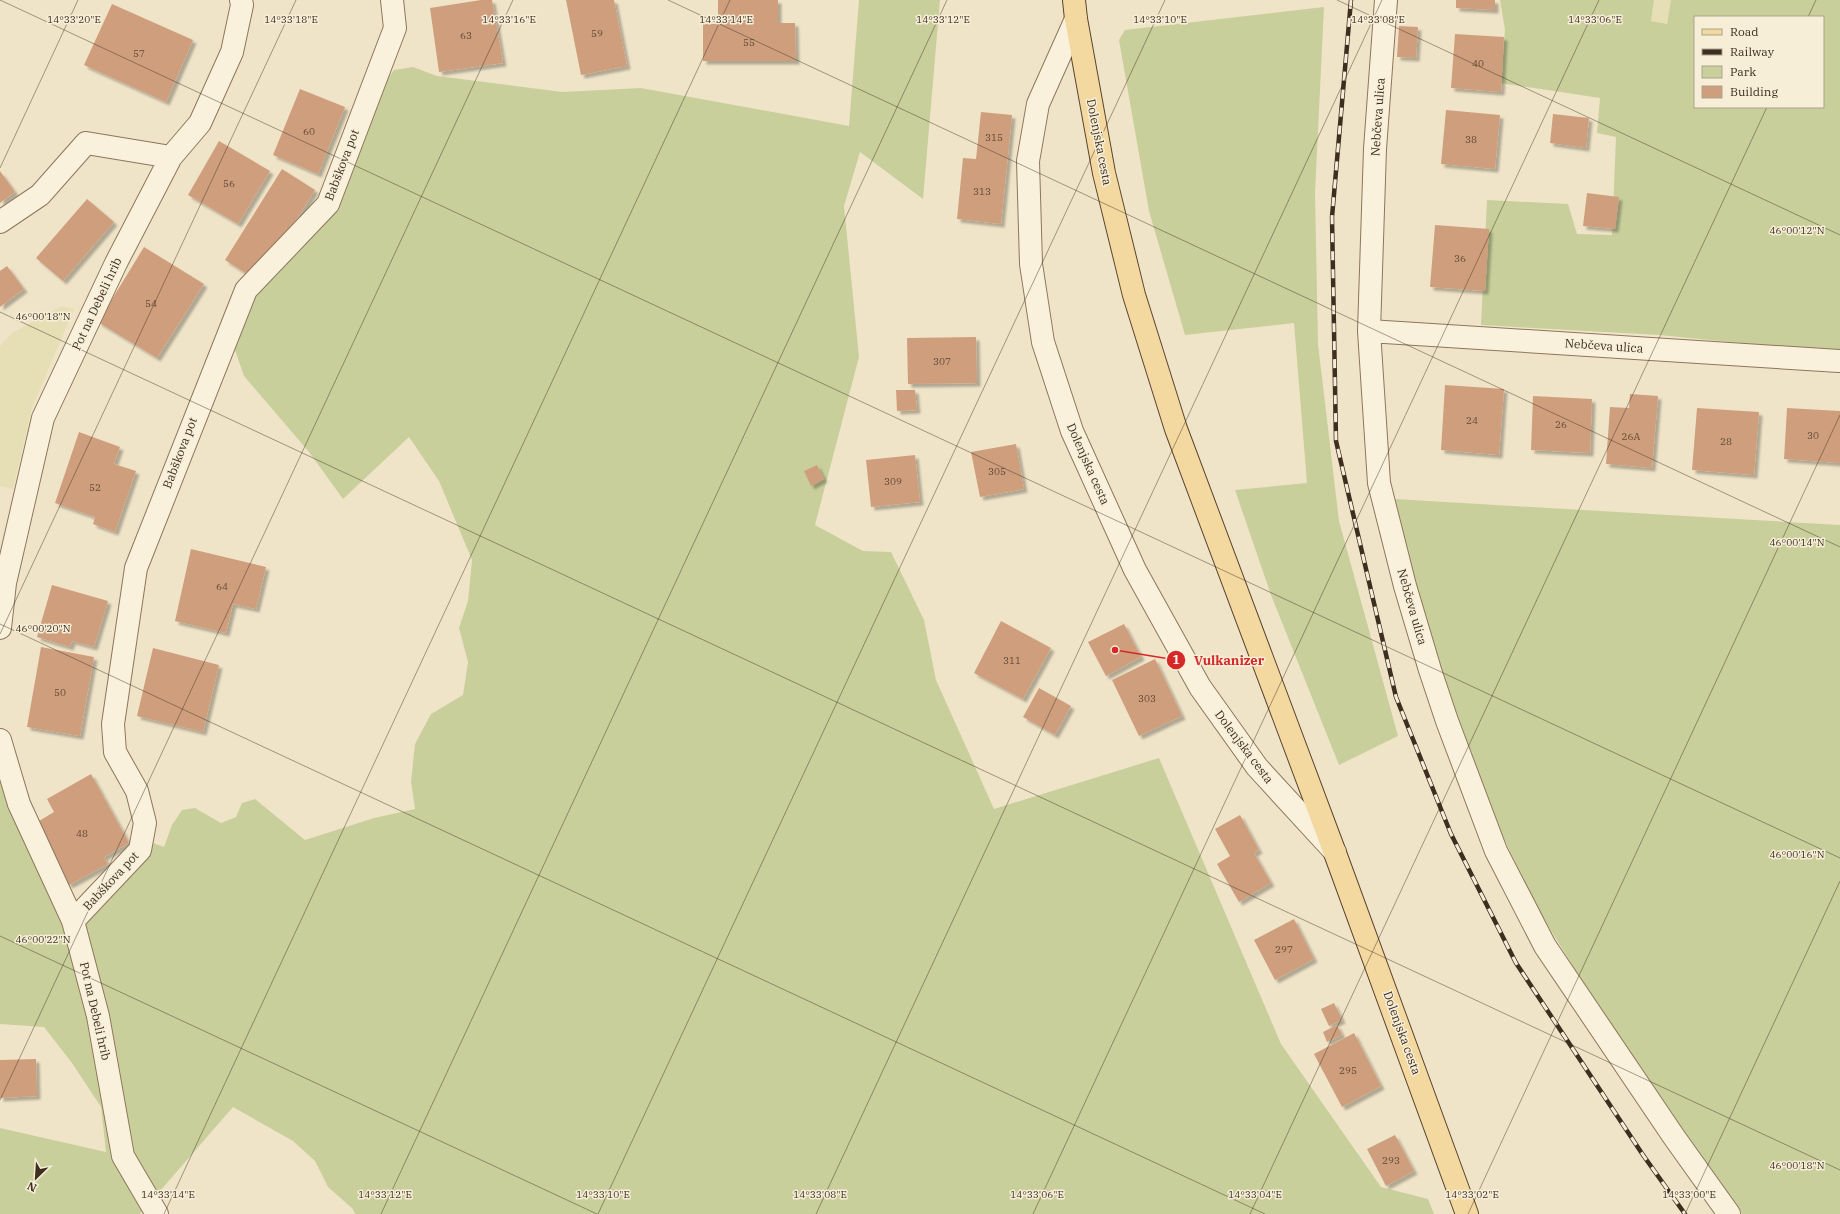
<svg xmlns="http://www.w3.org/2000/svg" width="1840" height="1214" font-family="'IBM Plex Serif',serif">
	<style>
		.farmland { fill: #e6deb5 }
		.green { fill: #c9cf9b; fill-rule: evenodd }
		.building { fill: #cf9f7d; filter: url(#shadow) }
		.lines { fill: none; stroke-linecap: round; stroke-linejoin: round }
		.minor-casing { stroke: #8d765c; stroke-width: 24 }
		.major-casing { stroke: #5b4430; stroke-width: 24 }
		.minor { stroke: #faf1dc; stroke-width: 22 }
		.major { stroke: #f3d9a0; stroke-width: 22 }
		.rail-casing { stroke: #3d2e20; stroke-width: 4.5 }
		.rail { stroke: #f7eed8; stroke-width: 3; stroke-dasharray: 9; stroke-linecap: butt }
		.ticks { fill: none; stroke: #3d2e20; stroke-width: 1; stroke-opacity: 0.45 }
		.labels { text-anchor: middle; stroke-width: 3; stroke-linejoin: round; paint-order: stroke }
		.number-label { font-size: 10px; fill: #624a37 }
		.street-label { font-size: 12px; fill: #3d2e20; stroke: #f7eed8 }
		.ticks-label { font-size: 10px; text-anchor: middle; fill: #3d2e20; stroke: #f7eed8; stroke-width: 3; stroke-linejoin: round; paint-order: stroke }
		.leader { fill: none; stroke: #d62828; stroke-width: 1.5 }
		.callout-dot { fill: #d62828; stroke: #f7eed8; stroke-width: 1.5 }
		.mark-label { font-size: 12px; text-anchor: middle; font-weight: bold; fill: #fff }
		.callout-label { font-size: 13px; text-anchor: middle; font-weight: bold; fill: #d62828; stroke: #f7eed8; stroke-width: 3; stroke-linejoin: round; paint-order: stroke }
	</style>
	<defs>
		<filter id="shadow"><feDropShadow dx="3.5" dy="3.5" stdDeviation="1" flood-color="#0004"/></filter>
	</defs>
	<rect width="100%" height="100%" fill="#f0e4c8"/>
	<path class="farmland" d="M1654,0H1671L1667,24L1651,21Z
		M61,306L74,309L32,408L13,489L0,486V346L12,333Z"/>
	<path class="green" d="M859,0H940L923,199L860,152L844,206L859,357L815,525L863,551L891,552L924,620L936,680L994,809L1159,758L1281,1044L1381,1187L1428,1199L1434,1214H355L353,1209L328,1187L315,1161L293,1141L233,1107L140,1214H0V1128L106,1152L101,1107L72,1063L44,1027L0,1024V778L64,903H90L110,900L122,869L142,839L164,847L172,825L182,810L195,808L221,823L236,817L242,803L255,799L305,840L374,818L415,809L411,782L415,744L431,714L463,695L468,662L459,628L468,601L472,560L439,481L409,437L343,499L309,452L244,376L229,333L236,308L276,274L379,91L394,70L413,67L437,76L562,92L641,88L849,126Z
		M1500,0H1654L1651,21L1667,24L1671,0H1840V353L1659,335L1481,325L1487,200L1568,204L1577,234L1612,235L1616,137L1597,133L1600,98L1500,83L1505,30ZM1695,17H1823V107H1695Z
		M1324,7L1315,193L1318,344L1339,521L1398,736L1339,765L1271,595L1235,490L1307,483L1294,323L1185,335L1149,211L1119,40L1125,30Z
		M1395,499L1840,525V1214H1742L1609,1025L1542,916L1502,835L1439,666L1401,536Z"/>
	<path class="building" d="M481,0H492L503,63L439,72L430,8Z
		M566,0H614L627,66L581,75Z
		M718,0H778V23H795L796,61H703V24H718Z
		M1456,0H1495V10L1456,8Z
		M112,4L193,40L166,102L84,65Z
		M1399,26L1418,27L1416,58L1397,57Z
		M1455,34L1504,37L1501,92L1451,88Z
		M300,89L345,107L318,174L273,155Z
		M1446,110L1500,115L1495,169L1441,164Z
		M981,112L1012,115L1001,224L957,219L963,158L976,159Z
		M1553,114L1589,118L1586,148L1550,143Z
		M219,141L270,171L238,224L188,195Z
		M282,169L315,190L258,281L225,260Z
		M0,171L15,192L0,203Z
		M1587,193L1619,197L1615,229L1583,226Z
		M87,199L114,222L63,281L36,258Z
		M1435,225L1489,229L1485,291L1430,287Z
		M144,247L204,284L157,358L98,322Z
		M7,266L24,289L0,307V271Z
		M976,337L977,383L908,384L907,338Z
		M1445,385L1504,389L1499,455L1441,450Z
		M896,390H915L917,410L897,411Z
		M1630,394L1658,396L1652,468L1606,464L1610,407L1629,408Z
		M1533,396L1592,399L1590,453L1531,450Z
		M1697,408L1759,412L1754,475L1692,470Z
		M1787,408L1840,411V463L1784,459Z
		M79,432L120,447L114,464L136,471L115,532L93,524L95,517L55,503Z
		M1016,444L1024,489L980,497L971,452Z
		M915,455L920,502L871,507L866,460Z
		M817,465L824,479L811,486L804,471Z
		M191,549L266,567L256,609L233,604L226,633L175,621Z
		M52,585L108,601L94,647L72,641L70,647L37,637Z
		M1001,621L1051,648L1023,699L974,673Z
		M1124,624L1141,657L1106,676L1088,642Z
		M41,647L94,657L80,736L27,727Z
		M153,648L219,665L203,732L137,716Z
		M1155,659L1182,716L1139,736L1112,680Z
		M1039,688L1071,706L1055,735L1023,717Z
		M91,774L129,843L104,857L108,864L69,885L34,824L54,812L47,799Z
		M1240,815L1259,850L1254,853L1271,883L1239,902L1217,864L1230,856L1215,829Z
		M1294,919L1314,959L1275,980L1254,940Z
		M1334,1003L1342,1020L1329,1026L1321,1009Z
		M1337,1025L1342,1035L1327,1042L1323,1032Z
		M1354,1033L1381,1086L1342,1107L1314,1054Z
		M36,1059L37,1096L0,1098V1060Z
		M1395,1135L1414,1171L1386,1186L1367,1149Z"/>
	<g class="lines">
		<g class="minor-casing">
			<path id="minor" d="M1386,0L1375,149L1369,331L1379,483L1405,586L1430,670L1447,721L1496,851L1545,946L1674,1137L1729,1214
				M1076,19L1038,104L1028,161L1031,264L1043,342L1072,431L1135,570L1200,687L1257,767L1335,852
				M0,222L40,195L86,143L171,157
				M1369,331L1839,361
				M0,628L5,583L43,418L116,263L171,157L200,123L232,52L242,5L241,0
				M0,740L19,804L73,921L98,1016L123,1156L157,1214
				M73,921L140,850L145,823L137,791L115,752L113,724L136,568L246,290L328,204L395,28L392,0"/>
		</g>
		<g class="major-casing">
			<path id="major" d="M1074,0L1076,19L1104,173L1134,295L1176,429L1335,853L1467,1214"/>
		</g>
		<use href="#minor" class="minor"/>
		<use href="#major" class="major"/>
		<g class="rail-casing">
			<path id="rail" d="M1351,0L1332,217L1336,441L1396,697L1451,834L1516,963L1643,1155L1685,1214"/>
		</g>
		<use href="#rail" class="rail"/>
	</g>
	<path class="ticks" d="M0,0L1840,858M668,0L1840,547M1337,0L1840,235M1808,17L1816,0M0,168L78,0M0,312L1840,1170M0,624L1265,1214M0,634L296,0M0,936L597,1214M0,1100L513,0M164,1214L730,0M381,1214L947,0M598,1214L1165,0M816,1214L1382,0M1033,1214L1599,0M1250,1214L1767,107M1468,1214L1840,415M1685,1214L1840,881"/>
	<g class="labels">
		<g class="number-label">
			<text x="597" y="37">59</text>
			<text x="466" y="39">63</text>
			<text x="749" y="46">55</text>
			<text x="139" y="57">57</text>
			<text x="1478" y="67">40</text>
			<text x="309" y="135">60</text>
			<text x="994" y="141">315</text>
			<text x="1471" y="143">38</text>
			<text x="229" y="187">56</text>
			<text x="982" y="195">313</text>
			<text x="1460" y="262">36</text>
			<text x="151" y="307">54</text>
			<text x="942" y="365">307</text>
			<text x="1472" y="424">24</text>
			<text x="1561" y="428">26</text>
			<text x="1813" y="439">30</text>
			<text x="1631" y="440">26A</text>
			<text x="1726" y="445">28</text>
			<text x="997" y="475">305</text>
			<text x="893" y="485">309</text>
			<text x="95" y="491">52</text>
			<text x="222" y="590">64</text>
			<text x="1012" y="664">311</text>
			<text x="60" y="696">50</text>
			<text x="1147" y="702">303</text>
			<text x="82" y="837">48</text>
			<text x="1284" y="953">297</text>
			<text x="1348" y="1074">295</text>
			<text x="1391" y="1164">293</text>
		</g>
		<g class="street-label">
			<text transform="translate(1378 117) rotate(-86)" y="4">Nebčeva ulica</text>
			<text transform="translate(1099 142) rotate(79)" y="4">Dolenjska cesta</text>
			<text transform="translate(342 165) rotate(-69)" y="4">Babškova pot</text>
			<text transform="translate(97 304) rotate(-65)" y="4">Pot na Debeli hrib</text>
			<text transform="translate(1604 346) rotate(4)" y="4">Nebčeva ulica</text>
			<text transform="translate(180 453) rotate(-69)" y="4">Babškova pot</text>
			<text transform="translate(1088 464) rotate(66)" y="4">Dolenjska cesta</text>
			<text transform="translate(1412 607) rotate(74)" y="4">Nebčeva ulica</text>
			<text transform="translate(1244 747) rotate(53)" y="4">Dolenjska cesta</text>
			<text transform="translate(111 881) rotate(-47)" y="4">Babškova pot</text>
			<text transform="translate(95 1011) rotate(77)" y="4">Pot na Debeli hrib</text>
			<text transform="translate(1402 1033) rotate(70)" y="4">Dolenjska cesta</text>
		</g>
	</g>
	<g class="ticks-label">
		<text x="74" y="23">14°33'20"E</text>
		<text x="291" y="23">14°33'18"E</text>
		<text x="509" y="23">14°33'16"E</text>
		<text x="726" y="23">14°33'14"E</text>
		<text x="943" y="23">14°33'12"E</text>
		<text x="1160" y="23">14°33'10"E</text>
		<text x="1378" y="23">14°33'08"E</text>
		<text x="1595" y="23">14°33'06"E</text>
		<text x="1797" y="234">46°00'12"N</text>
		<text x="43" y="320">46°00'18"N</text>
		<text x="1797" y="546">46°00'14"N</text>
		<text x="43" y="632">46°00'20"N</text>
		<text x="1797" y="858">46°00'16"N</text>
		<text x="43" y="943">46°00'22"N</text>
		<text x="1797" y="1169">46°00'18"N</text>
		<text x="168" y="1198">14°33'14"E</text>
		<text x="385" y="1198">14°33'12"E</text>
		<text x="603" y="1198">14°33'10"E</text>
		<text x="820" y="1198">14°33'08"E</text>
		<text x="1037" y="1198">14°33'06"E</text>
		<text x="1255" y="1198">14°33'04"E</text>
		<text x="1472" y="1198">14°33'02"E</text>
		<text x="1689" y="1198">14°33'00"E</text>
	</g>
	<path class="leader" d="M1115 650L1176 660"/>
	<g class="callout-dot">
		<circle cx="1115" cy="650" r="4"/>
		<circle cx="1176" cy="660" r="10"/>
	</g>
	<g class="mark-label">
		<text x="1176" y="664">1</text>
	</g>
	<g class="callout-label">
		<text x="1229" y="665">Vulkanizer</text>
	</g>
	<rect x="1694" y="16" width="130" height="92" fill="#f7eed8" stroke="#ada18e"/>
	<rect x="1702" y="29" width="20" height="6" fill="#f3d9a0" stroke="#ada18e"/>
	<text x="1730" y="36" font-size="12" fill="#3d2e20">Road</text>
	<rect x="1702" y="49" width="20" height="6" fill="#3d2e20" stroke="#ada18e"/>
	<text x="1730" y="56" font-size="12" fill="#3d2e20">Railway</text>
	<rect x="1702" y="66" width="20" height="12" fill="#c9cf9b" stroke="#ada18e"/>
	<text x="1730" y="76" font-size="12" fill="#3d2e20">Park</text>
	<rect x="1702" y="86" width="20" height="12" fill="#cf9f7d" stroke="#ada18e"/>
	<text x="1730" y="96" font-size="12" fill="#3d2e20">Building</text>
	<g transform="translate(36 1178) rotate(205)" stroke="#f7eed8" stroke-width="3" paint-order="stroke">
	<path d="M0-3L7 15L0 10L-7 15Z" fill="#3d2e20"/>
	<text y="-6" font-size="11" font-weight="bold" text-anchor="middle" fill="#3d2e20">N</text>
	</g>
</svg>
